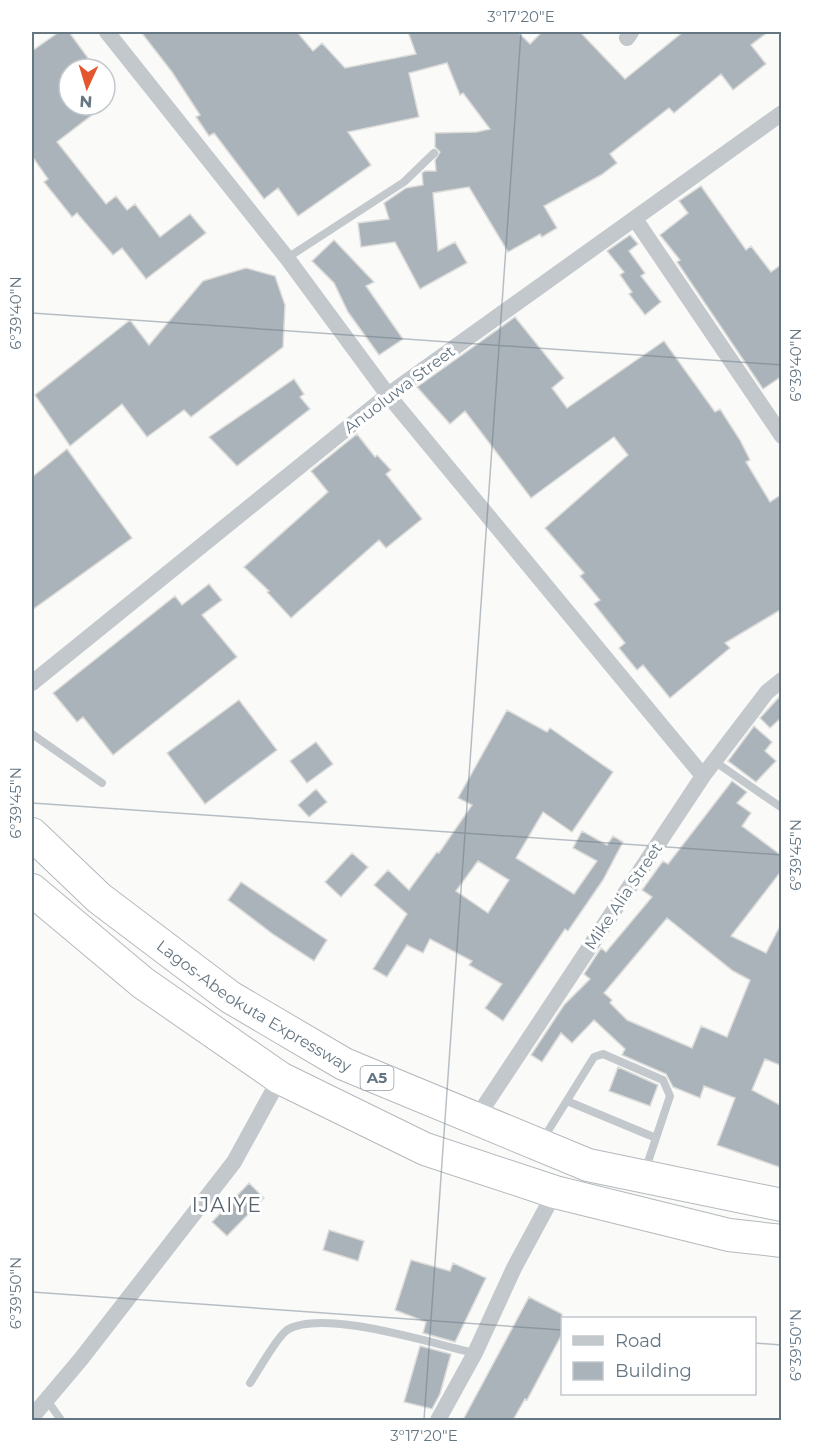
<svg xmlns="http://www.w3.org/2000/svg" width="813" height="1452" font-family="Montserrat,sans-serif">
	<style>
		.building { fill: #aab3b9; stroke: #dcdcda; stroke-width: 1.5; fill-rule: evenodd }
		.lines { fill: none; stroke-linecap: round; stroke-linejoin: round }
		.highway-casing { stroke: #b4b9bd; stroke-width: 34 }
		.lane { stroke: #c3c8cc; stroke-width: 8 }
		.street { stroke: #c3c8cc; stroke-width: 16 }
		.highway { stroke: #fff; stroke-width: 32 }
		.ticks { fill: none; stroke: #657683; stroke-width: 1.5; stroke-opacity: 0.45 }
		.labels { text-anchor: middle; stroke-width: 6; stroke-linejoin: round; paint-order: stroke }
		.shield { fill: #fff; stroke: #939fa8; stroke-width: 1.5 }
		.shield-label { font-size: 15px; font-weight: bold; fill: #657683 }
		.street-label { font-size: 16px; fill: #657683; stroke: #fff }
		.quarter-label { font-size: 20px; letter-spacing: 1.5px; fill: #57646e; stroke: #fff }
		.neatline { fill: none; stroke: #657683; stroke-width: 2 }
		.ticks-label { font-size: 15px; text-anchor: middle; fill: #657683 }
	</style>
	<rect width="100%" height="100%" fill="#fafaf8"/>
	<path class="building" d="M59,32H69L96,69H69V105H105L57,142L106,204L116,196L127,210L135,204L160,237L190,214L206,233L146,279L122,248L113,255L77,213L72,217L44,182L48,179L32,156V51Z
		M141,32H297L313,51L322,43L345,68L416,54L408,32H518L530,44L542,32H580L625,79L683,32H768L751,45L766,64L733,90L721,74L674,113L669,108L610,154L617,163L601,175L544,206L557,228L542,237L540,234L508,252L469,187L433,193L438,251L455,242L467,263L420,289L395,242L361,247L358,223L389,219L384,203L406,188L423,185L422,173L425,171H436L435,160L440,152L435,147V133L477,132L490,129L463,93L460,95L447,63L409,73L419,117L348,132L371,165L298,216L278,188L264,199L214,133L209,136L196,117L200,115L172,72Z
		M701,186L746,250L751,246L771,272L782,264V376L763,389L677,262L680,260L660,235L688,213L679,201Z
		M630,235L638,244L629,251L645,273L641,276L661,302L645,315L629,294L632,292L620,275L624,272L607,251Z
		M334,240L374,282L366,286L403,339L379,355L348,312L334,283L312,261Z
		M246,268L275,276L285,305L283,347L191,417L184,410L147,437L122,404L70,446L35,395L130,320L149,345L203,281Z
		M515,317L564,378L552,388L567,408L664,341L715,412L720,409L740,440L750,460L746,462L770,502L782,494V609L725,643L730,648L670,698L643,665L637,670L619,648L625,643L594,604L600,600L580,576L584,573L545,528L628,455L614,437L531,498L465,411L450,424L417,387Z
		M294,379L304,394L300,397L310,409L237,466L209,437Z
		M357,434L375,457L377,455L391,470L386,474L422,519L386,548L379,540L291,618L267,592L269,591L244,567L328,492L311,471Z
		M67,449L132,538L32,610V477Z
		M209,584L222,600L202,615L237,657L113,755L83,717L77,722L53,693L175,596L182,605Z
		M782,694V717L770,728L760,718Z
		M239,700L277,750L205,804L167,753Z
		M507,710L547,732L550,728L613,772L572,832L543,812L516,858L574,894L597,861L573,848L582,831L607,845L613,836L623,842L603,880L568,931L565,929L503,1021L485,1008L502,984L469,965L472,961L430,939L423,953L407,945L387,977L373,969L407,914L374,885L388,870L409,890L437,852L439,853L472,805L458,798ZM478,861L509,880L488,913L456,891Z
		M754,726L772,742L765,751L776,761L756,782L728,761Z
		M316,742L333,764L307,783L290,761Z
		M732,781L747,792L737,803L751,813L742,826L782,856V870L731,936L766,953L782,922V1066L765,1059L752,1090L782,1106V1168L717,1145L735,1098L704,1086L700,1098L673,1087L666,1074L622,1055L625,1049L594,1020L572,1043L561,1033L542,1062L531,1055L564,1005L590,979L584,974L601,948L606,952L652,897L642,890L663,861L668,864ZM667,918L733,971L750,980L727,1037L701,1026L692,1048L627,1020L610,1003L612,1000L604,993Z
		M316,789L327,802L309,817L298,805Z
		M352,853L368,867L341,897L325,882Z
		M241,882L327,940L314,961L274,935L228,900Z
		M618,1067L658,1085L650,1106L609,1091Z
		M249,1183L264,1198L227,1236L212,1222Z
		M329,1230L364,1241L358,1261L323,1250Z
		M411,1260L450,1271L453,1263L486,1278L455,1342L423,1333L426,1322L395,1310Z
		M529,1297L562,1314V1334L527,1400L525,1399L513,1420H463Z
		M420,1346L451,1354L440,1394L432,1409L404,1402Z"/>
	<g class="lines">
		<g class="highway-casing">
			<g id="highway">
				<path id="s1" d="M32,834L99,898L230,997L344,1064L588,1165L782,1205"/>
				<path d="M32,890L143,983L280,1078L425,1149L555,1192L729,1235L782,1241"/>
			</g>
		</g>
		<path class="lane" d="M287,258L404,182L434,153
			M32,734L102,783
			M714,761L782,808
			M567,1101L656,1138
			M543,1139L594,1057L603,1054L663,1080L670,1096L645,1171
			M250,1383C259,1370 276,1338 287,1330C323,1308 433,1344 475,1353
			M47,1400L61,1420"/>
		<path class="street" d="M107,32L287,258L388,395L703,776
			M627,38L631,32
			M635,219L782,436
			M32,683L388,395L782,113
			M475,1120L703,776L767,692L782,680
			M32,1417L81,1359L234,1162L280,1078
			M438,1420L475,1353L514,1268L555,1192"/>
		<use href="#highway" class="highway"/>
	</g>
	<path class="ticks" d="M32,313L782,365M32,803L782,855M32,1292L562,1330M754,1343L782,1345M424,1420L521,32"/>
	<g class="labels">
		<rect class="shield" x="360.5" y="1066" width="33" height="24" rx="4.5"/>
		<g class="shield-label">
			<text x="377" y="1083">A5</text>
		</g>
		<g class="street-label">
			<text transform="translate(399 389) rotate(-37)" y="6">Anuoluwa Street</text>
			<text transform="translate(623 896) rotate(-56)" y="6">Mike Alia Street</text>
			<text dy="6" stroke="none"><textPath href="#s1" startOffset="282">Lagos-Abeokuta Expressway</textPath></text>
		</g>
		<g class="quarter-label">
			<text x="227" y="1212">IJAIYE</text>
		</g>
	</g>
	<rect width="813" height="1452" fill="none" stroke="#ffffff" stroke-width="66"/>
	<rect x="561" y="1317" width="195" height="78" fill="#ffffff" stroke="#c1c8cd" stroke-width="1.5"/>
	<rect x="573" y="1336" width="30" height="9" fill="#c3c8cc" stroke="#c1c8cd" stroke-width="1.5"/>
	<text x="615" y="1347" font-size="18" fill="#657683">Road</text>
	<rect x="573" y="1362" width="30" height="18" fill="#aab3b9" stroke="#c1c8cd" stroke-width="1.5"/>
	<text x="615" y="1377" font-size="18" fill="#657683">Building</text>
	<g transform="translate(87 87) rotate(184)"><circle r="28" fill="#ffffff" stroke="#c1c8cd" stroke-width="1.5"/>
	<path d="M0-4.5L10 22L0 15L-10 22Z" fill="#e4572e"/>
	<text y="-9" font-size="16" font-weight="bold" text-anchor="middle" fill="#657683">N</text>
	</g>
	<rect x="33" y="33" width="747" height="1386" class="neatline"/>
	<g class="ticks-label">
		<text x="521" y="22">3°17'20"E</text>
		<text transform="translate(16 313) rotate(-90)" y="5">6°39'40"N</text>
		<text transform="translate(796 365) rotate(-90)" y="5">6°39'40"N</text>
		<text transform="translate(16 803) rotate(-90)" y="5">6°39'45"N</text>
		<text transform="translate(796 855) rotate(-90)" y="5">6°39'45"N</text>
		<text transform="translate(16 1293) rotate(-90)" y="5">6°39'50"N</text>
		<text transform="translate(796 1345) rotate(-90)" y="5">6°39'50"N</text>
		<text x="424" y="1441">3°17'20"E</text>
	</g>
</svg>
